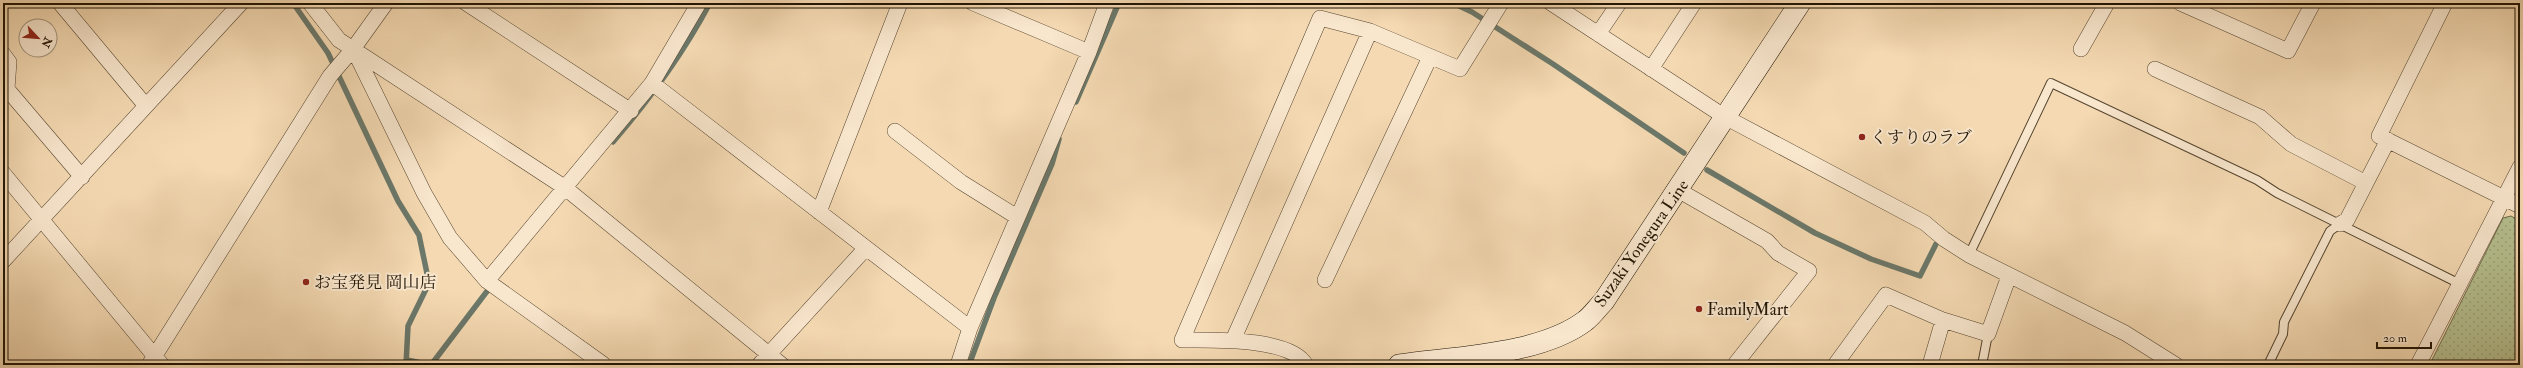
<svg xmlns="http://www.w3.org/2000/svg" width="2523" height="368" font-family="'IM FELL Double Pica','Noto Serif JP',serif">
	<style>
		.park { fill: url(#park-dots); stroke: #6c6a4a }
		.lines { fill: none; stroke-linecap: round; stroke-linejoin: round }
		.stream { stroke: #6b786a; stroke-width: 5.5 }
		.service-casing { stroke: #56452f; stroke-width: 10 }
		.minor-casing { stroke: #56452f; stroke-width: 16 }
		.secondary-casing { stroke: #211403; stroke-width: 22 }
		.service { stroke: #f8e6cd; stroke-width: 8 }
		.minor { stroke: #f8e6cd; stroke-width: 15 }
		.secondary { stroke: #f8e6cd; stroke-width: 21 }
		.poi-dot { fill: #8f2418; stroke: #f8e6cd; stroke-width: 1.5 }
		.labels { text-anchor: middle; stroke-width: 4; stroke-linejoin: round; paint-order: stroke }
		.poi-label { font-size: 17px; fill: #211403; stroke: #f8e6cd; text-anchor: start }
		.street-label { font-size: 17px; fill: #211403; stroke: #f8e6cd }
	</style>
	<defs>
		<pattern id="park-dots" width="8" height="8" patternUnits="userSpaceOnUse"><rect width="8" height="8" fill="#b6c090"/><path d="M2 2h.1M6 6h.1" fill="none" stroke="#9ca47b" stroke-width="1.8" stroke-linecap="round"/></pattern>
	</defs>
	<rect width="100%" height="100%" fill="#f4d9b2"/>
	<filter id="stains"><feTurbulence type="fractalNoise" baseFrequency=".005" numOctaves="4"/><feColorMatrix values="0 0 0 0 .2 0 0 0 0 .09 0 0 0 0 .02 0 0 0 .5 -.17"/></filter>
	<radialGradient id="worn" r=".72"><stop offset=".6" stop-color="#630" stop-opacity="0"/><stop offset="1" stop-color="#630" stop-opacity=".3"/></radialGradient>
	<path class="park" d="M2511,216L2520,221V365L2430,364L2503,218Z"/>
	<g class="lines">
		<path class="stream" d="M293,3L328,53L398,201L419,235L429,283L408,326L406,365
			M1453,3L1472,12L1553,64L1684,153
			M1076,102L1119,3
			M613,142C650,99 683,54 710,3
			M1707,170L1815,233L1871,259L1920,276L1936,244
			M407,360L431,365L491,286
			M969,365L994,298L1052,164L1059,139"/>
		<g class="service-casing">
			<path id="service" d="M1969,255L2051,83L2257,180L2277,193L2460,284
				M1982,365L1988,334
				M2268,365L2283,334L2284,322L2330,231L2340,224"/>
		</g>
		<g class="minor-casing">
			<path id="minor" d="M60,3L146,106
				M310,3L339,40L564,187L782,365
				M466,3L631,111
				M973,3L1089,52
				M1551,3L1725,117L1925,223L1944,239L1969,255L2125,333L2176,365
				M2180,3L2288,51L2313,3
				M2445,3L2379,136L2520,206
				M1598,34L1619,3
				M2081,49L2107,3
				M354,50L424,193L450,238L487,281L603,364
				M3,54L9,62L7,89L82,177
				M1651,69L1694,3
				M2155,69L2260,117L2291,144L2366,183
				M652,83L970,328
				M895,131L961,182L1017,217
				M3,173L162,365
				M1678,190L1767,241L1778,253L1809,271L1736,363
				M819,212L900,3
				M2340,224L2347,220L2388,140
				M3,261L241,3
				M1325,280L1430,57
				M487,281L652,83L699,3
				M1233,340L1370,31
				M149,365L330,76L353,49L386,3
				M759,365L866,248
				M958,365L970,328L1089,52L1107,3
				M1306,365C1291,337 1210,340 1182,340L1320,18L1370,31L1460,69L1501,3
				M1835,365L1886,295L1943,320L1988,334L2009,276
				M1930,365L1943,320
				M2418,365L2520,167"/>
		</g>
		<g class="secondary-casing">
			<path id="secondary" d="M1399,365C1454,357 1540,355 1585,321C1592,316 1598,307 1604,301L1800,3"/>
		</g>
		<use href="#service" class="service"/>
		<use href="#minor" class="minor"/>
		<use href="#secondary" class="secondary"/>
	</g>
	<g class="poi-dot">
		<circle cx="1862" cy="137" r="4"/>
		<circle cx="306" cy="282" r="4"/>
		<circle cx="1699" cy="309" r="4"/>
	</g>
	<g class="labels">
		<g class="poi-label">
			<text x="1870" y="143">くすりのラブ</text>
			<text x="314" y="288">お宝発見 岡山店</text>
			<text x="1707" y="315">FamilyMart</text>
		</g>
		<g class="street-label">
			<text transform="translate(1641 243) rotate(-55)" y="6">Suzaki Yonegura Line</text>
		</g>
	</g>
	<rect width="2523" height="368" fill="none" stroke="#f4d9b2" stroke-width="16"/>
	<rect x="4" y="4" width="2515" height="360" fill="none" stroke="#211403" stroke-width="2"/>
	<rect x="8" y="8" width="2507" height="352" fill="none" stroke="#211403"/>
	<g transform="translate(38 38) rotate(116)"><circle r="19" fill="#f8e6cd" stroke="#a2927c"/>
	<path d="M0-3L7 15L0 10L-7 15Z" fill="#8f2418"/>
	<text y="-6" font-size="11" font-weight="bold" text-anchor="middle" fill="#211403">N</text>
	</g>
	<path d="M2377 342v6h54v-6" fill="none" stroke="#211403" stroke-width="2"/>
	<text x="2383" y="342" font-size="12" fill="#211403" stroke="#f8e6cd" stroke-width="3" paint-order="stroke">20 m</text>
	<rect width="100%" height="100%" filter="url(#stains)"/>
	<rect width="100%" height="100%" fill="url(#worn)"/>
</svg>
